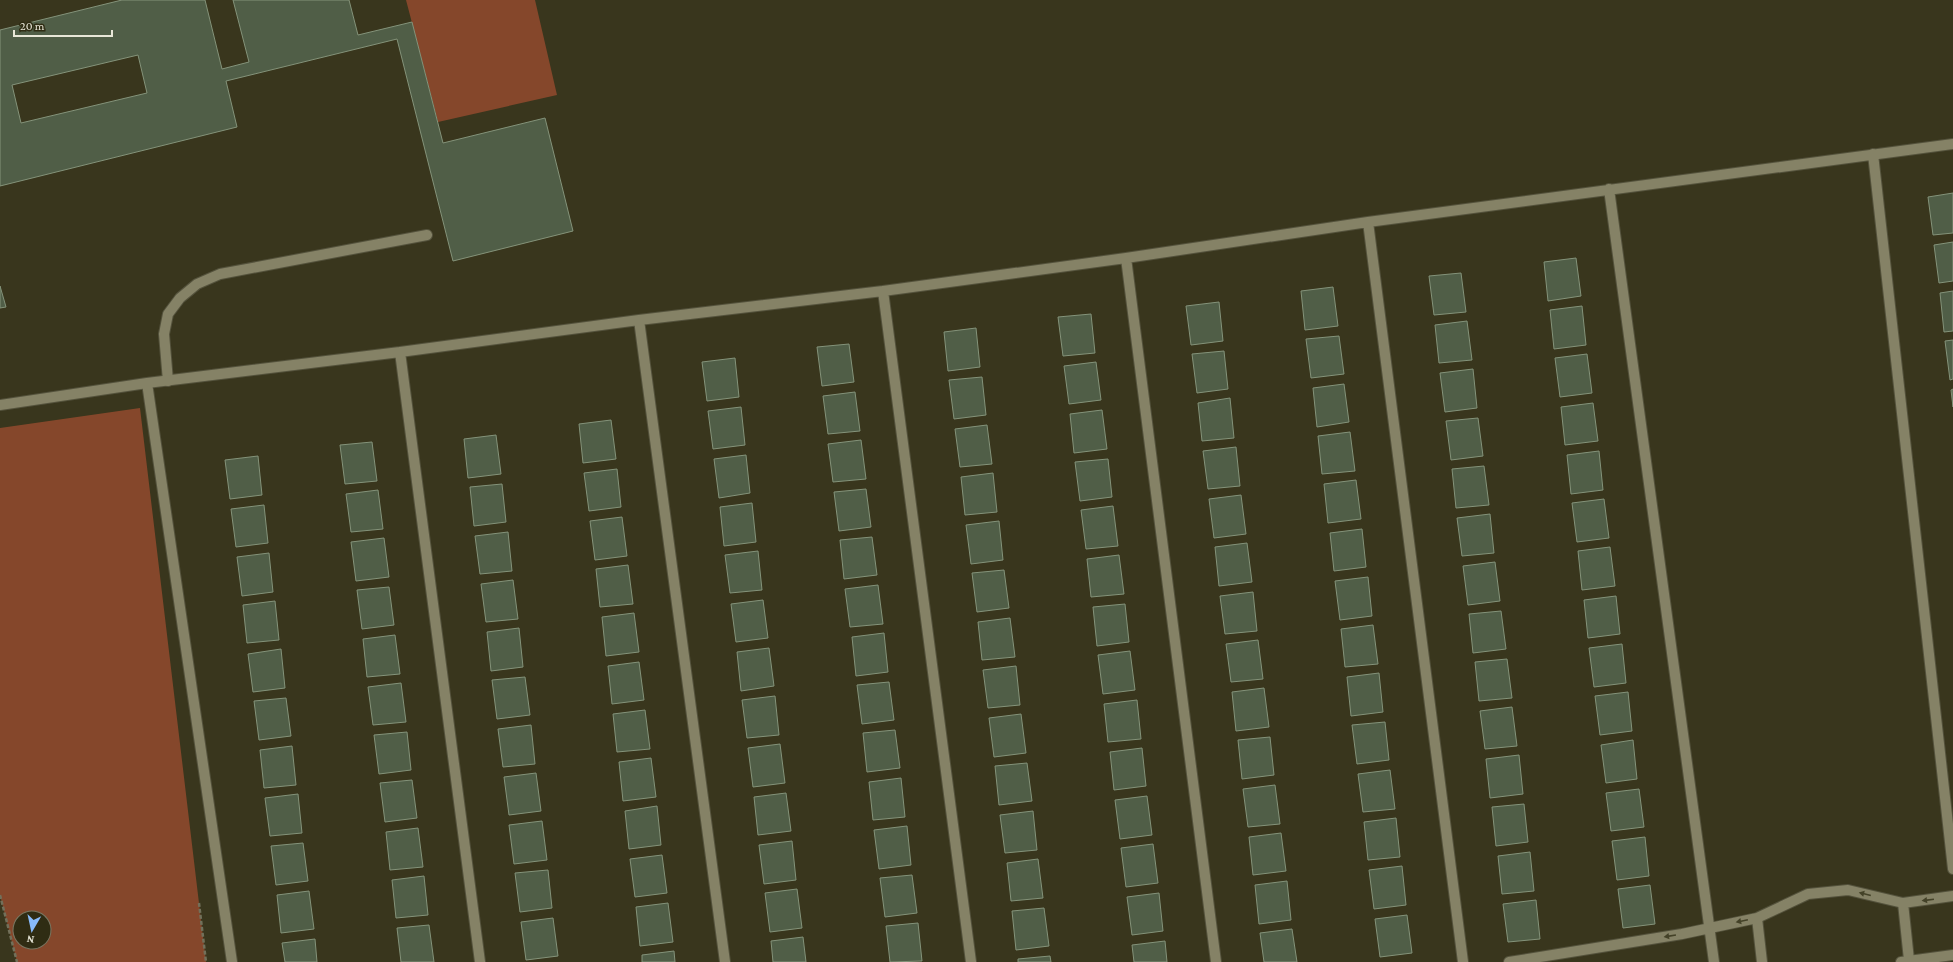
<svg xmlns="http://www.w3.org/2000/svg" width="1953" height="962" font-family="'Crimson Pro',serif">
	<style>
		.green { fill: #85472b; fill-rule: evenodd }
		.building { fill: #505e47; stroke: #84937a; fill-rule: evenodd }
		.lines { fill: none; stroke-linecap: round; stroke-linejoin: round }
		.lane-casing { stroke: #54523c; stroke-width: 12 }
		.street-casing { stroke: #54523c; stroke-width: 12 }
		.path { stroke: #72705a; stroke-width: 2.5; stroke-dasharray: 4 2; stroke-linecap: butt }
		.lane { stroke: #858266; stroke-width: 10 }
		.street { stroke: #858266; stroke-width: 10 }
		.oneway { fill: #444228 }
	</style>
	<rect width="100%" height="100%" fill="#39361d"/>
	<path class="green" d="M406,0H535L557,95L438,122Z
		M140,408L206,962H17L0,895V428ZM20,918H44V942H20Z"/>
	<path class="building" d="M122,0H205L222,69L249,62L233,0H349L358,35L412,22L443,143L545,118L573,231L453,261L397,39L226,81L237,127L0,186V30ZM138,55L147,93L21,123L12,85Z
		M1953,193V233L1933,235L1928,197Z
		M1953,242V281L1939,283L1934,245Z
		M1576,258L1581,296L1548,301L1544,262Z
		M1461,273L1466,312L1434,315L1429,276Z
		M0,286L6,307L0,308Z
		M1333,287L1338,326L1305,330L1301,291Z
		M1953,291V331L1944,332L1940,293Z
		M1219,302L1223,341L1191,345L1186,306Z
		M1582,306L1586,345L1554,349L1550,310Z
		M1091,314L1095,353L1063,356L1058,317Z
		M1467,321L1472,360L1439,363L1435,325Z
		M976,328L980,367L948,371L944,332Z
		M1339,336L1344,374L1311,378L1306,339Z
		M1953,340V379L1950,380L1945,341Z
		M849,344L854,382L822,386L817,347Z
		M1224,351L1228,389L1197,393L1192,354Z
		M1587,354L1592,393L1560,397L1555,358Z
		M735,358L739,397L707,401L702,362Z
		M1096,362L1101,400L1069,404L1064,366Z
		M1473,369L1477,408L1445,412L1440,373Z
		M982,377L986,415L954,419L949,380Z
		M1344,384L1349,422L1317,427L1313,388Z
		M1953,389V407L1951,390Z
		M855,392L860,431L828,434L823,396Z
		M1230,398L1234,438L1202,441L1198,403Z
		M1593,403L1598,441L1565,445L1561,407Z
		M741,407L745,445L713,449L708,411Z
		M1102,410L1107,449L1074,453L1070,414Z
		M1478,418L1483,456L1451,460L1446,421Z
		M611,420L616,459L583,463L579,424Z
		M987,425L992,464L960,467L955,429Z
		M1350,432L1355,471L1322,474L1318,436Z
		M496,435L501,474L468,478L464,439Z
		M861,440L866,479L833,482L828,444Z
		M372,442L377,481L345,484L340,445Z
		M1236,447L1240,486L1208,489L1203,451Z
		M1599,451L1603,490L1571,494L1567,455Z
		M746,455L750,493L719,498L714,459Z
		M258,456L262,495L230,499L225,460Z
		M1108,459L1112,497L1080,501L1075,462Z
		M1484,466L1489,505L1456,508L1452,469Z
		M617,469L621,507L589,511L584,473Z
		M993,473L997,512L965,515L961,477Z
		M1356,480L1361,519L1328,523L1324,484Z
		M502,484L506,522L474,526L470,487Z
		M866,489L871,527L839,531L834,492Z
		M378,490L383,529L351,532L346,494Z
		M1241,495L1246,534L1214,538L1209,499Z
		M1604,499L1609,538L1577,542L1572,503Z
		M752,503L756,542L724,546L720,507Z
		M264,505L268,543L236,547L231,509Z
		M1113,506L1118,546L1086,549L1081,510Z
		M1490,514L1494,553L1462,556L1457,518Z
		M622,517L627,556L595,560L590,521Z
		M999,521L1003,560L971,564L966,525Z
		M1362,529L1366,567L1334,571L1330,533Z
		M508,532L512,571L480,574L475,536Z
		M872,537L877,575L844,579L840,540Z
		M384,538L389,577L356,581L351,542Z
		M1247,543L1252,582L1219,586L1215,547Z
		M1610,547L1615,586L1582,590L1578,551Z
		M758,551L762,590L730,593L725,555Z
		M269,553L273,592L242,596L237,557Z
		M1119,555L1124,594L1091,597L1087,559Z
		M1495,562L1500,601L1468,605L1463,566Z
		M628,565L633,604L600,607L596,569Z
		M1004,570L1009,608L977,612L972,573Z
		M1368,577L1372,616L1340,620L1335,581Z
		M513,580L518,619L486,622L481,584Z
		M878,585L883,624L850,627L845,589Z
		M389,587L394,625L362,629L357,590Z
		M1253,592L1257,631L1225,634L1220,596Z
		M1616,596L1620,634L1588,638L1584,600Z
		M763,600L768,638L736,642L731,604Z
		M275,601L279,640L247,643L243,605Z
		M1125,604L1129,642L1097,646L1093,607Z
		M1501,611L1506,649L1473,653L1469,614Z
		M634,613L639,652L606,656L602,617Z
		M1010,618L1015,657L982,660L978,622Z
		M1373,625L1378,664L1345,667L1341,629Z
		M519,628L523,667L491,671L487,632Z
		M884,633L888,672L856,676L852,637Z
		M395,635L400,674L367,677L363,639Z
		M1258,640L1263,679L1231,682L1226,644Z
		M1622,644L1626,683L1594,687L1589,648Z
		M769,648L774,686L741,691L737,652Z
		M281,649L285,688L253,692L248,654Z
		M1130,651L1135,690L1103,694L1098,655Z
		M1507,659L1512,698L1479,701L1475,662Z
		M639,662L644,700L612,704L608,666Z
		M1016,666L1020,705L988,708L983,670Z
		M1379,673L1383,712L1351,716L1347,677Z
		M525,677L530,715L497,719L492,680Z
		M889,682L894,720L862,724L857,685Z
		M401,683L406,722L373,725L368,687Z
		M1264,688L1269,727L1236,731L1232,692Z
		M1628,692L1632,731L1600,735L1595,696Z
		M775,696L779,735L747,738L742,700Z
		M286,698L291,736L259,740L254,701Z
		M1137,700L1141,739L1108,742L1104,704Z
		M1512,707L1517,746L1485,749L1480,711Z
		M645,710L650,749L617,752L613,714Z
		M1021,714L1026,753L994,757L989,718Z
		M1385,722L1389,760L1357,764L1352,725Z
		M531,725L535,764L503,767L498,729Z
		M895,730L900,768L867,772L863,733Z
		M407,732L411,770L379,774L374,735Z
		M1270,737L1274,775L1242,779L1238,740Z
		M1633,740L1637,779L1606,783L1601,745Z
		M780,744L785,783L753,787L748,748Z
		M292,746L296,785L264,788L260,750Z
		M1142,748L1146,786L1114,790L1110,752Z
		M1519,755L1523,794L1490,798L1486,759Z
		M651,758L656,797L623,801L619,762Z
		M1027,763L1032,801L999,805L995,766Z
		M1390,770L1395,809L1363,812L1358,774Z
		M536,773L541,811L509,815L504,777Z
		M901,778L905,817L873,820L869,782Z
		M412,780L417,818L385,822L380,783Z
		M1275,785L1280,824L1248,827L1243,789Z
		M1639,789L1644,827L1611,831L1606,793Z
		M786,793L791,831L758,835L754,797Z
		M298,794L302,833L270,836L265,798Z
		M1147,796L1152,835L1120,839L1115,800Z
		M1524,804L1528,842L1496,846L1492,807Z
		M657,806L661,845L629,849L625,811Z
		M1033,811L1037,850L1005,853L1000,815Z
		M1396,818L1400,857L1368,860L1364,822Z
		M542,821L547,860L514,864L509,825Z
		M907,826L911,865L879,869L874,830Z
		M418,828L423,867L390,870L386,832Z
		M1281,833L1286,871L1253,875L1249,837Z
		M1645,837L1649,876L1617,880L1612,841Z
		M792,841L796,880L764,884L759,845Z
		M303,843L308,881L276,885L271,846Z
		M1153,844L1158,883L1126,887L1121,848Z
		M1530,852L1534,891L1502,894L1498,856Z
		M662,855L667,893L635,897L630,859Z
		M1038,859L1043,898L1011,901L1007,863Z
		M1402,866L1406,905L1374,909L1369,870Z
		M548,870L552,908L520,912L515,873Z
		M912,875L917,913L885,917L880,878Z
		M424,876L428,915L396,918L392,880Z
		M1287,881L1291,920L1259,924L1255,885Z
		M1650,885L1655,924L1623,928L1618,889Z
		M797,889L802,928L770,932L765,893Z
		M309,891L314,929L281,933L277,895Z
		M1159,893L1163,931L1132,935L1127,897Z
		M1536,900L1540,939L1508,942L1503,904Z
		M668,903L673,942L640,946L636,907Z
		M1044,908L1049,946L1016,950L1012,911Z
		M1407,915L1412,953L1380,957L1375,919Z
		M553,918L558,956L526,960L521,922Z
		M918,923L922,961L890,962L886,926Z
		M429,925L434,962H401L397,928Z
		M1292,929L1297,962H1264L1260,933Z
		M803,937L806,962H773L771,941Z
		M315,939L317,962H285L282,943Z
		M1165,941L1167,962H1134L1132,945Z
		M674,951L675,962H642V955Z
		M1050,956L1051,962H1018V959Z"/>
	<g class="lines">
		<g class="lane-casing">
			<path id="lane" d="M168,381L164,334L168,314L180,298L197,284L220,274L427,235"/>
		</g>
		<g class="street-casing">
			<path id="street" d="M1873,154L1953,869
				M1609,189L1714,962
				M1368,222L1463,962
				M1126,258L1216,962
				M883,291L971,962
				M639,320L725,962
				M400,352L480,962
				M147,383L232,962
				M0,405L147,383L400,352L639,320L883,291L1126,258L1368,222L1953,144
				M1903,903L1909,960
				M1757,918L1762,962
				M1509,962L1682,934L1757,918L1808,894L1848,890L1903,903L1953,896
				M1901,962L1953,955"/>
		</g>
		<path class="path" d="M0,895L17,962
			M199,903L206,962"/>
		<use href="#lane" class="lane"/>
		<use href="#street" class="street"/>
	</g>
	<defs><path id="oneway-solid" d="M-6-.8H1V-3.2L6.5 0L1 3.2V.8H-6Z"/></defs>
	<g class="oneway">
		<use href="#oneway-solid" transform="translate(1865 894) rotate(-166)"/>
		<use href="#oneway-solid" transform="translate(1928 900) rotate(173)"/>
		<use href="#oneway-solid" transform="translate(1742 921) rotate(168)"/>
		<use href="#oneway-solid" transform="translate(1670 936) rotate(171)"/>
	</g>
	<g transform="translate(32 930) rotate(189)"><circle r="19" fill="#2f2c13" stroke="#797762"/>
	<path d="M0-3L7 15L0 10L-7 15Z" fill="#88bbfc"/>
	<text y="-6" font-size="11" font-weight="bold" text-anchor="middle" fill="#e8e7d8">N</text>
	</g>
	<path d="M14 30v6h98v-6" fill="none" stroke="#e8e7d8" stroke-width="2"/>
	<text x="20" y="30" font-size="12" fill="#e8e7d8" stroke="#2f2c13" stroke-width="3" paint-order="stroke">20 m</text>
</svg>
